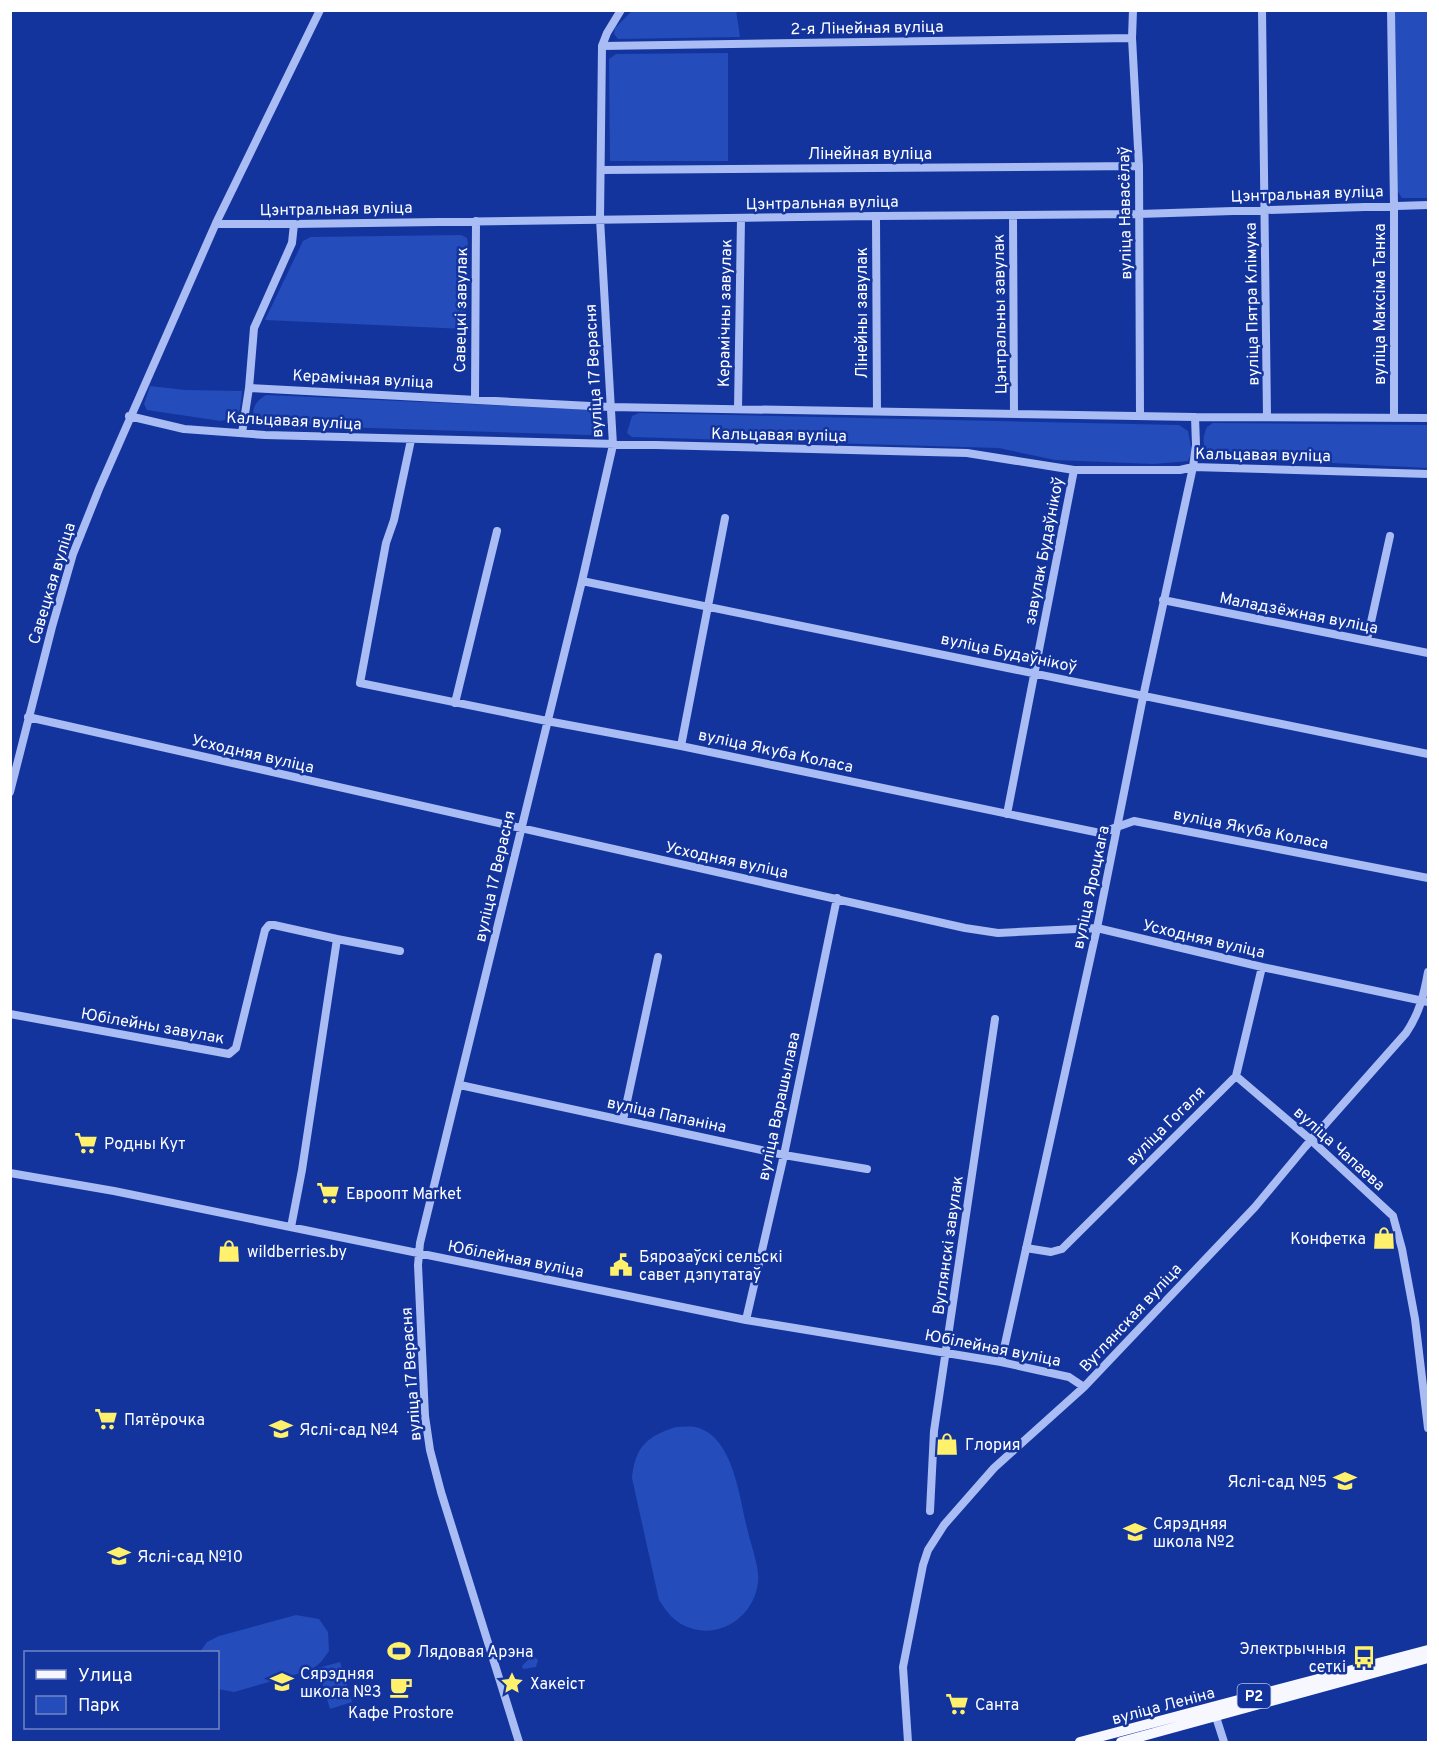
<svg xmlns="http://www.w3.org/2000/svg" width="1439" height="1753" font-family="Overpass,sans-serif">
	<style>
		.green { fill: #254cbb }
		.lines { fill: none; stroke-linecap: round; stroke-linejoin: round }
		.minor { stroke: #a9bcf4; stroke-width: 8 }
		.major { stroke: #f6f7ff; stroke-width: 10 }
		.labels { text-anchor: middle; stroke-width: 5; stroke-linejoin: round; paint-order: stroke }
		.shield { fill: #13349d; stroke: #b8c2e2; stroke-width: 1.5 }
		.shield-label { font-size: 15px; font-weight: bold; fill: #fff }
		.street-label { font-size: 16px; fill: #fff; stroke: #13349d }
		.poi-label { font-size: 16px; fill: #fff; stroke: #13349d; text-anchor: start }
	</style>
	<rect width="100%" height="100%" fill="#13349d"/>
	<path class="green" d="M736,10L740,37L618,39L614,34L615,28L632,11Z
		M1395,11H1428V198H1402L1396,189Z
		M728,53V161H610L609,59L616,54Z
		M461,235L467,238L468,244L465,329L265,320L303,241L311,237Z
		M150,386L185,390L242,391L240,409L236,417L221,421L147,410L144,404Z
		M266,395L595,410L601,422L599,432L590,435L339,427L260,421L253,416C253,405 257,401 266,395Z
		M639,413L1179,425L1188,431L1192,452L1188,461L1154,464L1055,460L999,448L632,437L627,433L632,416Z
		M1213,423L1428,425V468L1217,457C1202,452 1201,440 1207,427Z
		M676,1427C682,1427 689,1426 695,1427C734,1435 740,1501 748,1532C751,1545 760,1569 758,1582C754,1619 715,1643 681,1624C671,1618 665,1609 659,1600L632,1478C635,1447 647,1436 676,1427Z
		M296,1615L319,1619L328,1632L329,1651L321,1662L311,1670L234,1692L218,1689V1652H200L207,1642L219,1636Z
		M533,1655L538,1660L536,1667L523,1669L522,1666Z
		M340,1662L352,1702L330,1709L318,1668Z"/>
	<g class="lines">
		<path class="minor" d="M1133,10L1132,38L1139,166L1140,415
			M1262,10L1267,416
			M1391,10L1394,205V418
			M602,46L1132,38
			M601,170L1139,166
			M1013,215L1014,413
			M876,216L877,411
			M216,223L221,224H294L876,216L1139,214L1428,205
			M249,388L610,407L1195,417L1428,418
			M475,399L476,221
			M738,409L741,218
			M129,416L184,429L265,435L967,453L1074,470H1180L1193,467L1428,474
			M242,433L249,388L254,328L292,243L294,224
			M411,440L394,520L386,543L360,683L547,721L681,746L1100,833L1134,821L1428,878
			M582,581L1428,754
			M1163,600L1428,653
			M1367,640L1390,536
			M455,703L497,531
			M28,717L965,928L998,933L1097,928L1262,967L1428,1002
			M681,746L725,518
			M10,792L52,627L73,554L99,489L216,223L320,10
			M1007,814L1074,470
			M10,1014L229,1054L236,1048L265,930L269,925H274L337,939
			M1236,1076L1311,1140L1393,1216L1402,1249L1415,1319L1428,1428
			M460,1085L784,1155L867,1169
			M623,1120L658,957
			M10,1173L114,1191L746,1320L1001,1362L1069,1377L1084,1387
			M291,1227L302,1170L337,939L400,951
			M1026,1248L1051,1252L1062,1249L1236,1076L1262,967
			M746,1320L784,1155L837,898
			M1001,1362L1097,928L1143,697L1193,467L1196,445L1195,417
			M930,1511L934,1431L995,1019
			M1216,1717L1224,1742
			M519,1742L441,1492L430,1450L425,1416L418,1265L420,1243L582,581L613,445L600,219L602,46L607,33L621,10
			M908,1742L903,1667L923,1565L928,1550L944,1525L994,1468L1084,1387L1255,1207L1305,1147L1406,1033C1419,1014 1424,995 1428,972"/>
		<path class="major" d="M1080,1742L1428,1650
			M1121,1742L1428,1658"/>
	</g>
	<defs>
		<g id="supermarket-bare" transform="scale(1.8)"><path d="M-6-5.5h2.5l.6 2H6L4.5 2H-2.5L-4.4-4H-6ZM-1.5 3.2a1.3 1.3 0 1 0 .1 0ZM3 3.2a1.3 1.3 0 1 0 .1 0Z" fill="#fff16c" stroke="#13349d" stroke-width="2.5" paint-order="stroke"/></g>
		<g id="shop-bare" transform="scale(1.8)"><path d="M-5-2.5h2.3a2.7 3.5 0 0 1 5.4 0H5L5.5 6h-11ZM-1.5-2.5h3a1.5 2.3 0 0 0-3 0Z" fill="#fff16c" stroke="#13349d" stroke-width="2.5" paint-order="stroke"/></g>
		<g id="civic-bare" transform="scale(1.8)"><path d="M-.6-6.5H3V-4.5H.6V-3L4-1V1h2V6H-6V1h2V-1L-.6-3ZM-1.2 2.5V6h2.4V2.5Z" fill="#fff16c" stroke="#13349d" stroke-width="2.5" paint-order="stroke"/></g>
		<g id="school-bare" transform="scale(1.8)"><path d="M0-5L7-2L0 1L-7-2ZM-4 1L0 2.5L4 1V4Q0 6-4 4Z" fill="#fff16c" stroke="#13349d" stroke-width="2.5" paint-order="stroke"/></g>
		<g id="stadium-bare" transform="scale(1.8)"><path d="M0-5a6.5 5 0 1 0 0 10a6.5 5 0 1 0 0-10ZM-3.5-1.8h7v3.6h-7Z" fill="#fff16c" stroke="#13349d" stroke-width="2.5" paint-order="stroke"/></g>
		<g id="bus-bare" transform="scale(1.8)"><path d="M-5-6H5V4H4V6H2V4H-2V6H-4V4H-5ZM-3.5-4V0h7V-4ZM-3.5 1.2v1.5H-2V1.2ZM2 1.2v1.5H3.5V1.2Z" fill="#fff16c" stroke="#13349d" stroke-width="2.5" paint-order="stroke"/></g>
		<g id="sight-bare" transform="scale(1.8)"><path d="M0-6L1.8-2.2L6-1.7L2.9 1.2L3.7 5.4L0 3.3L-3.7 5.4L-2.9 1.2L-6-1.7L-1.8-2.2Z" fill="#fff16c" stroke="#13349d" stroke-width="2.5" paint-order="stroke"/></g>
		<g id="cafe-bare" transform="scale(1.8)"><path d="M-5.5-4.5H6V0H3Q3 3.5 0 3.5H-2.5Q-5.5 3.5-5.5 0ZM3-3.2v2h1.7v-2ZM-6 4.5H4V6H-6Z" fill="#fff16c" stroke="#13349d" stroke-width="2.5" paint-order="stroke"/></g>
	</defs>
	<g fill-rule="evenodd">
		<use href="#supermarket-bare" x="86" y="1143"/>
		<use href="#supermarket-bare" x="328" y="1193"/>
		<use href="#shop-bare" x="1384" y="1238"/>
		<use href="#shop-bare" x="229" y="1251"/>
		<use href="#civic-bare" x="621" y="1265"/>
		<use href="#supermarket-bare" x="106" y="1419"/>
		<use href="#school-bare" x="281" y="1429"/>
		<use href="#shop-bare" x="947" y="1444"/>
		<use href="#school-bare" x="1345" y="1481"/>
		<use href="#school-bare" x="1135" y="1532"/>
		<use href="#school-bare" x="119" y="1556"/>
		<use href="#stadium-bare" x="399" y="1651"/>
		<use href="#bus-bare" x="1364" y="1657"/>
		<use href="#school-bare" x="282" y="1682"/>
		<use href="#sight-bare" x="512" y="1683"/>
		<use href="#cafe-bare" x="401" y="1687"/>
		<use href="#supermarket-bare" x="957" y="1704"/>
	</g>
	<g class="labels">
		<rect class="shield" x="1237.5" y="1684" width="33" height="24" rx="4.5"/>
		<g class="shield-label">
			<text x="1254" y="1701">Р2</text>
		</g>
		<g class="street-label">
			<text transform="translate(867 27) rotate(-1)" y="6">2-я Лінейная вуліца</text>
			<text x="870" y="159">Лінейная вуліца</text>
			<text transform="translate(1307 193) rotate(-2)" y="6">Цэнтральная вуліца</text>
			<text transform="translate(822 202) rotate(-1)" y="6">Цэнтральная вуліца</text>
			<text transform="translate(336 208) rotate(-1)" y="6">Цэнтральная вуліца</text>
			<text transform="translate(1124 213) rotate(-91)" y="6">вуліца Навасёлаў</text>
			<text transform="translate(1251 304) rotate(-91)" y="6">вуліца Пятра Клімука</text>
			<text transform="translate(1379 304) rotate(-90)" y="6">вуліца Максіма Танка</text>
			<text transform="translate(460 310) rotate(-89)" y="6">Савецкі завулак</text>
			<text transform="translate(724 313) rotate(-89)" y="6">Керамічны завулак</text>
			<text transform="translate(861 313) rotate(-90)" y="6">Лінейны завулак</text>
			<text transform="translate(999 314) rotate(-91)" y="6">Цэнтральны завулак</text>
			<text transform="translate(593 371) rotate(-93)" y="6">вуліца 17 Верасня</text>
			<text transform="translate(363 378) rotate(3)" y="6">Керамічная вуліца</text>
			<text transform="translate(294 420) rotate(3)" y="6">Кальцавая вуліца</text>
			<text transform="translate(779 434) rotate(1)" y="6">Кальцавая вуліца</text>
			<text transform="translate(1263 454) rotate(1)" y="6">Кальцавая вуліца</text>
			<text transform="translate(1043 551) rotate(-79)" y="6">завулак Будаўнікоў</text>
			<text transform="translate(51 583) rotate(-73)" y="6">Савецкая вуліца</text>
			<text transform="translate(1299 612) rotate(11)" y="6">Маладзёжная вуліца</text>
			<text transform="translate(1009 652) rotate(12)" y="6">вуліца Будаўнікоў</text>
			<text transform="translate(776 750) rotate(12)" y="6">вуліца Якуба Коласа</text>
			<text transform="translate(253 753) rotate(13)" y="6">Усходняя вуліца</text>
			<text transform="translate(1251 828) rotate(11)" y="6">вуліца Якуба Коласа</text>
			<text transform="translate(727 859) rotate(12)" y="6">Усходняя вуліца</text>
			<text transform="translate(494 876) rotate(-77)" y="6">вуліца 17 Верасня</text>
			<text transform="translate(1090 887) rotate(-78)" y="6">вуліца Яроцкага</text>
			<text transform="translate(1204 938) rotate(13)" y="6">Усходняя вуліца</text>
			<text transform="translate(153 1025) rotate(10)" y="6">Юбілейны завулак</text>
			<text transform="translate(778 1106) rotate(-78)" y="6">вуліца Варашылава</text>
			<text transform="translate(667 1114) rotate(12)" y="6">вуліца Папаніна</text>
			<text transform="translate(1165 1125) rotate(-45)" y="6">вуліца Гогаля</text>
			<text transform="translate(1340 1148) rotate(42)" y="6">вуліца Чапаева</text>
			<text transform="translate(947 1245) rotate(-82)" y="6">Вуглянскі завулак</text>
			<text transform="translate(516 1258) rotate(11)" y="6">Юбілейная вуліца</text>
			<text transform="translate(1130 1317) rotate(-47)" y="6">Вуглянская вуліца</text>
			<text transform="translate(993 1347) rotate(11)" y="6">Юбілейная вуліца</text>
			<text transform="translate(410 1374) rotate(-94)" y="6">вуліца 17 Верасня</text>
			<text transform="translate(1163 1705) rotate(-15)" y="6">вуліца Леніна</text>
		</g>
		<g class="poi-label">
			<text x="104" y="1149">Родны Кут</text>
			<text x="346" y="1199">Евроопт Market</text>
			<text x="1366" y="1244" text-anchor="end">Конфетка</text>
			<text x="247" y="1257">wildberries.by</text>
			<text x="639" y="1262">Бярозаўскі сельскі<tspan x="639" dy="18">савет дэпутатаў</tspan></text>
			<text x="124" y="1425">Пятёрочка</text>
			<text x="299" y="1435">Яслі-сад №4</text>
			<text x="965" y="1450">Глория</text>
			<text x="1327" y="1487" text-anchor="end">Яслі-сад №5</text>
			<text x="1153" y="1529">Сярэдняя<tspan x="1153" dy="18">школа №2</tspan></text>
			<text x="137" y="1562">Яслі-сад №10</text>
			<text x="1346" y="1654" text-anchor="end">Электрычныя<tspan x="1346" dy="18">сеткі</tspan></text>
			<text x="417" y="1657">Лядовая Арэна</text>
			<text x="300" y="1679">Сярэдняя<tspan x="300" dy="18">школа №3</tspan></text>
			<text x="530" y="1689">Хакеіст</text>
			<text x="975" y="1710">Санта</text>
			<text x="401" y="1718" text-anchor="middle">Кафе Prostore</text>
		</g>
	</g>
	<rect width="1439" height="1753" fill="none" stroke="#ffffff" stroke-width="24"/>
	<rect x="24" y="1651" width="195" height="78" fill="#13349d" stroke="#7185c4" stroke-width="1.5"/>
	<rect x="36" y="1670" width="30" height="9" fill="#f6f7ff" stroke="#7185c4" stroke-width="1.5"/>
	<text x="78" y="1681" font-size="18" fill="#ffffff">Улица</text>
	<rect x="36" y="1696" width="30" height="18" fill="#254cbb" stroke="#7185c4" stroke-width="1.5"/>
	<text x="78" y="1711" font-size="18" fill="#ffffff">Парк</text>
</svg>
